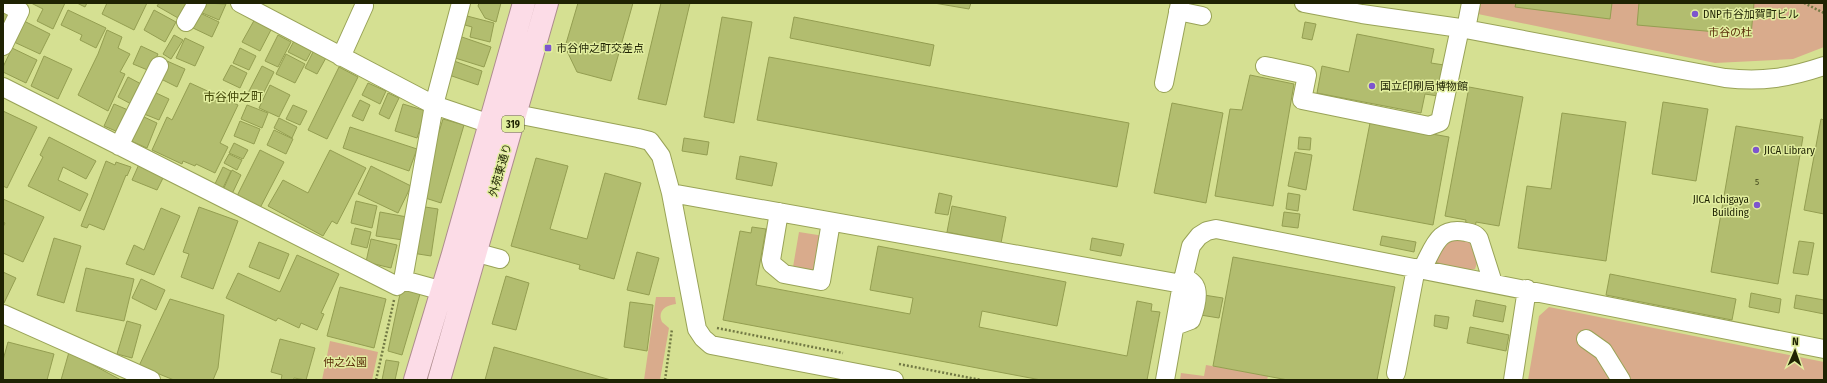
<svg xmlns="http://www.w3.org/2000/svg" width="1827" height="383" font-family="'Fira Sans Condensed','Noto Sans JP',sans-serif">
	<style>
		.green { fill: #d9ab8c }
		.building { fill: #b2bd6f; stroke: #949e51 }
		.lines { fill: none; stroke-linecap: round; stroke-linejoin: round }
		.minor-casing { stroke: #99a357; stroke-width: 20 }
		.major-casing { stroke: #ad8c8d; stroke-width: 24 }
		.path { stroke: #727944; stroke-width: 2.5; stroke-dasharray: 2 2; stroke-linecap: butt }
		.minor { stroke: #fff; stroke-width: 18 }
		.major { stroke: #fcdce7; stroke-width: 22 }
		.poi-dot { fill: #7d55ce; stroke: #e2ee9f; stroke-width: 1.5 }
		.labels { text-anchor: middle; stroke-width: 3; stroke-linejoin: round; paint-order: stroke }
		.number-label { font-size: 9px; fill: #444a1e }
		.shield { fill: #e2ee9f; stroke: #5a6032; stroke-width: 1 }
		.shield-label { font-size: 10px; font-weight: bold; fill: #1f2303 }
		.poi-label { font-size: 11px; fill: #1f2303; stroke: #e2ee9f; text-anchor: start }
		.park-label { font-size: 11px; fill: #5b2f0b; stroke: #e2ee9f }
		.street-label { font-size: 11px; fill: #1f2303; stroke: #e2ee9f }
		.neighbourhood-label { font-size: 12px; fill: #3f4404; stroke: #e2ee9f }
	</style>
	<rect width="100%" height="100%" fill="#d5e092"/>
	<path class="green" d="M1479,3H1824V47L1793,59L1715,63L1478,14Z
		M799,232L824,236L818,271L793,267Z
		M1447,236L1469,240L1477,263L1475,269L1469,270L1435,263Z
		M656,297H675L676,304C666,305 657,311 662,322L669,328L660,380H644Z
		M1549,307L1824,362V380H1528L1539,316Z
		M330,341L378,352L372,380H322Z
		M1206,365L1268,376L1267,380H1180L1181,373L1204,376Z"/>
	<path class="building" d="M31,3H65L53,29L37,21L43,9Z
		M77,3H87L85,7Z
		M107,3H147L134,30L102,14Z
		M159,3H187L178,18L157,6Z
		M204,3L226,4L219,20L200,12Z
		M479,3H501L496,22L485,18L478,6Z
		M578,3H633L611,81L577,72L565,47Z
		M661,3H690L666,105L638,99Z
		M934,3H971L969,9Z
		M1516,3H1612L1610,19L1515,7Z
		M1639,3H1754L1751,35L1637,25Z
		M3,8L11,11L3,27Z
		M68,10L106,28L96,48L80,40L82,35L61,25Z
		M154,10L176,22L165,42L144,30Z
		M200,13L219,22L212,37L193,28Z
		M467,16L494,23L490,42L470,37L472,27L465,25Z
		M256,17L273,26L260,51L242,42Z
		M722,17L752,22L734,123L704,117Z
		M794,17L934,45L930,66L790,38Z
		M24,21L50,34L40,54L14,42Z
		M1305,22L1316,24L1312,40L1302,38Z
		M107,30L122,37L118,48L130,54L120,72L125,74L108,111L78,95L98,54Z
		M1357,34L1434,49L1431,63L1444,65L1438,96L1425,94L1421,113L1317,93L1322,66L1349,72Z
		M174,35L183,40L171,59L163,54Z
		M278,35L291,42L278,67L265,61Z
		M459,36L491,47L484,67L452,57Z
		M185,38L204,47L195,66L176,58Z
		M294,41L312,50L306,61L288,52Z
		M141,46L158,54L150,71L133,64Z
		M12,48L37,60L26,83L3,72V67Z
		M240,48L256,56L249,70L233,63Z
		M314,50L327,56L317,74L305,68Z
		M286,54L305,64L295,83L276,74Z
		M44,56L72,69L58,99L31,86Z
		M769,57L1129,123L1117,187L757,120Z
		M167,61L185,69L177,87L159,78Z
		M454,61L482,71L478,85L449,75Z
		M231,65L247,73L240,88L223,80Z
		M262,66L274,72L260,100L248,93Z
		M339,67L358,77L327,139L308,130Z
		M1250,75L1294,84L1273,206L1215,196L1230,109L1242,110Z
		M128,77L143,85L133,105L118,97Z
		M190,83L238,105L220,143L228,147L215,173L196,164L195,166L183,161L182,164L152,150L167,117L172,120Z
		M368,83L386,91L380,104L362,95Z
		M270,85L290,95L279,117L259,108Z
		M1469,87L1523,97L1499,226L1476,222L1474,234L1464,231L1466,220L1445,216Z
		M154,92L169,99L159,120L144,114Z
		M388,93L399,98L389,119L379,114Z
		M360,100L370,105L363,121L352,116Z
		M1663,102L1708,109L1696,181L1652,174Z
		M1172,103L1223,113L1206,203L1154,193Z
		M114,104L128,110L118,132L104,126Z
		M403,104L426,111L417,138L395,131Z
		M247,105L268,113L262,128L241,119Z
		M293,105L307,111L300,125L286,119Z
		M3,111L37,127L7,188L3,186Z
		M1562,113L1626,122L1606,261L1518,248L1527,186L1551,189Z
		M142,116L157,123L147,148L131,141Z
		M279,118L297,127L292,138L274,128Z
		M443,119L464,125L441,203L419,196Z
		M1821,119L1824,120V214L1804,210Z
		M240,121L260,129L254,144L234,136Z
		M1370,123L1449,137L1433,225L1353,210Z
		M1736,126L1803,137L1778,284L1711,272Z
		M350,127L417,149L409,171L343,148Z
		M274,130L293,139L286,154L267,145Z
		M49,137L96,161L86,179L63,167L58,180L88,194L80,211L28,186L43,157L40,155Z
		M1299,137L1311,138L1310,150L1298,149Z
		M684,138L709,142L707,155L682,151Z
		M234,143L248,150L243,159L229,153Z
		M260,150L284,162L260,208L237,196Z
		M330,150L366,168L337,224L332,221L323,236L268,206L283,180L308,193Z
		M1295,152L1312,155L1306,190L1288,186Z
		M229,154L242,160L237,170L224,163Z
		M740,156L777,163L772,186L736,179Z
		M536,158L568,166L550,229L587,239L605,173L641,183L614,279L579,269L580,265L511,246Z
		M106,161L115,165L116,162L131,167L127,176L126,175L104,230L89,224L87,228L81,226Z
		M140,162L165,174L157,190L132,180Z
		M371,166L411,186L398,213L358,194Z
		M223,167L231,171L222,190L214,186Z
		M232,170L241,175L232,194L223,190Z
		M939,193L952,196L948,215L935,213Z
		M1288,193L1300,195L1298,211L1286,209Z
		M3,199L44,217L23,262L3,253V227L5,223L3,222Z
		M356,201L377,206L372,228L351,223Z
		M419,206L438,209L431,256L412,253Z
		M952,206L1006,217L1001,243L947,232Z
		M199,207L238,221L213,289L181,277L189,254L183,252Z
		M161,208L180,216L154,275L126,264L134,245L144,250Z
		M380,212L407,217L403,240L376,236Z
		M1284,212L1300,214L1298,228L1282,226Z
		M752,227L766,229L756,285L910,314L913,298L870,290L878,246L1066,282L1057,326L982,311L979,327L1127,356L1137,301L1152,304L1151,311L1160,312L1147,380H1041L723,320L740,231L751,233Z
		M355,228L371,232L367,248L351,244Z
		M1382,236L1416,242L1414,252L1380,245Z
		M54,238L81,246L64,303L37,295Z
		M1092,238L1124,244L1121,256L1090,250Z
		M371,239L397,245L391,268L366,262Z
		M1799,241L1814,243L1808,275L1793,273Z
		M259,242L289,254L279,279L249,267Z
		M637,252L659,258L649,295L627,290Z
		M297,255L339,274L321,313L324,314L317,330L301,323L299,328L278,318L276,321L226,298L238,273L280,292Z
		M1233,257L1395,287L1377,380H1288L1213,366Z
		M86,268L134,279L124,321L76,311Z
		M3,272L16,278L4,303L3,302Z
		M1610,274L1736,299L1732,320L1606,295Z
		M506,276L529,283L516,330L492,324Z
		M141,279L165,290L156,310L132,298Z
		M340,287L386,299L374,348L327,336Z
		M401,289L420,294L402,355L388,351Z
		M1191,293L1223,298L1219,318L1188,313Z
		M1751,293L1781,299L1779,313L1749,307Z
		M1796,295L1824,300V314L1794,308Z
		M170,299L224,315L218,368L213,380H174L139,366Z
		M1476,300L1506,306L1503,322L1473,316Z
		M630,302L653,305L647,351L624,347Z
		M1435,315L1449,317L1447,329L1434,326Z
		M127,321L141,325L132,358L117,354Z
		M1470,327L1509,335L1506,351L1467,343Z
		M280,339L315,348L306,380L294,378L293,380H281L282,375L271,372Z
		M8,342L54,354L47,380H3V360Z
		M494,347L611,380H485Z
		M69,352L121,380H61Z
		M386,360L399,362L395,380H382Z"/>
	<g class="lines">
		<g class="minor-casing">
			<path id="minor" d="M240,3L434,105L502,128
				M1304,3L1362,14L1460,28L1725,78C1763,82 1788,78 1824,66
				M1178,11L1202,16
				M186,22L197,3
				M1466,29L1471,3
				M3,46L20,11L5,3
				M341,57L364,6
				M1265,66L1307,75L1302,100L1429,126L1440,122L1460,28
				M1164,83L1180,3
				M3,87L397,286L403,280L434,105L461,3
				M516,114L638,138L650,141L661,156L671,193L697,329L703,338L711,345L894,380
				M119,146L159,66
				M671,193L1182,284
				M779,212L771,260L772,264L784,274L821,281L831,222
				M463,249L500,259
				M1422,269C1434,248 1437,226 1466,232C1472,233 1476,234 1479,239L1493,283
				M403,280L454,294
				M3,314L151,380
				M1175,326L1191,320C1194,312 1200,295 1195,286C1193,282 1187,279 1184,276
				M1586,339L1603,351L1621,380
				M1396,373L1416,268
				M1165,380L1182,284L1191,246L1199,236L1207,231L1216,229L1824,349
				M1513,380L1527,289"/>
		</g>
		<g class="major-casing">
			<path id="major" d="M415,380L453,254L524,3
				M439,380L547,3"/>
		</g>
		<path class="path" d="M1804,3L1824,13
			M717,328L843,353
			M899,364L981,380
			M376,380L394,300
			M665,380L672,329"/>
		<use href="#minor" class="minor"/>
		<use href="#major" class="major"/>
	</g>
	<g class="poi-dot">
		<circle cx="1695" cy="14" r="4"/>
		<rect x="544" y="44" width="8" height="8" rx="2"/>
		<circle cx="1372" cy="86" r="4"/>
		<circle cx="1756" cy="150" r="4"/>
		<circle cx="1757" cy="205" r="4"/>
	</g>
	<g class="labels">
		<g class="number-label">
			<text x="1757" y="185">5</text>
		</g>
		<rect class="shield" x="502" y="116" width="22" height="16" rx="3"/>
		<g class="shield-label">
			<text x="513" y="128">319</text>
		</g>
		<g class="poi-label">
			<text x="1703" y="18">DNP市谷加賀町ビル</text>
			<text x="556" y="52">市谷仲之町交差点</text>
			<text x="1380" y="90">国立印刷局博物館</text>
			<text x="1764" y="154">JICA Library</text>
			<text x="1749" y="203" text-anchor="end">JICA Ichigaya<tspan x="1749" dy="13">Building</tspan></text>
		</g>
		<g class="park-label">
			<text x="1730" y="36">市谷の杜</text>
			<text x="345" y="366">仲之公園</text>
		</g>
		<g class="street-label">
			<text transform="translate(500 170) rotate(-74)" y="4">外苑東通り</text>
		</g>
		<g class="neighbourhood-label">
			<text x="233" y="101">市谷仲之町</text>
		</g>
	</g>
	<rect width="1827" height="383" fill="none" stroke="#1f2303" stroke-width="8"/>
	<g transform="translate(1795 351) rotate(2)" stroke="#e2ee9f" stroke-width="3" paint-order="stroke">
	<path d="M0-3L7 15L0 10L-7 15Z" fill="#1f2303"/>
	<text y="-6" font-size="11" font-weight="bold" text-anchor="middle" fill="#1f2303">N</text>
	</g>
</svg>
